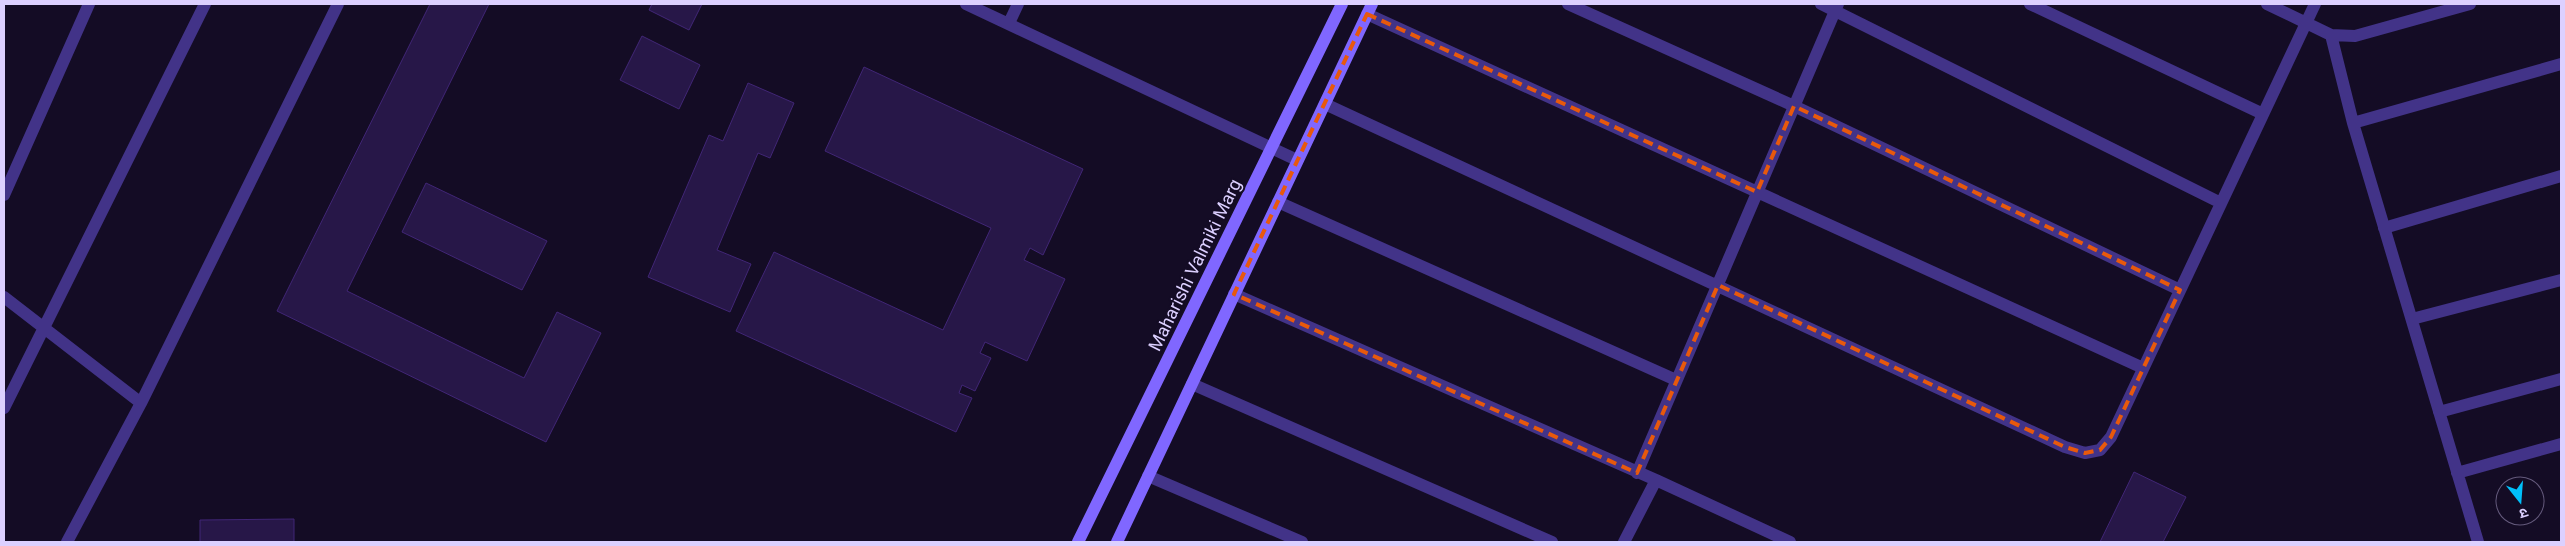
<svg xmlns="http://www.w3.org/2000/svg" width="2565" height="546" font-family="Roboto,'Noto Sans Devanagari',sans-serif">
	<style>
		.building { fill: #271748; stroke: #412676 }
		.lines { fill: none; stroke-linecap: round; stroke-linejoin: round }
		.street { stroke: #423388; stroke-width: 12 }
		.secondary { stroke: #8067ff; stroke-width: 12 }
		.marked { fill: none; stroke: #e8590c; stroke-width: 4; stroke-dasharray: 10 6; stroke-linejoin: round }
		.labels { text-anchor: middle; stroke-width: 4; stroke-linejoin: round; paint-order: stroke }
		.street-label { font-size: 18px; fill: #dcd0ff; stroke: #140c25 }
	</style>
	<rect width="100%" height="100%" fill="#140c25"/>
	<path class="building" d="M430,4H489L347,291L524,378L557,312L601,333L546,442L277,311Z
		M652,4H702L689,30L649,10Z
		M642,36L700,65L679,109L620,80Z
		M864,67L1083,169L1043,255L1030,248L1024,260L1065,279L1027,361L985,342L980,353L991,358L975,391L962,385L959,393L972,398L956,432L736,331L774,252L943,330L991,228L825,151Z
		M748,83L794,103L770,158L758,153L717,250L751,264L730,312L648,277L709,135L723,141Z
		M426,183L547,241L522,290L402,232Z
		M2134,472L2186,497L2163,542H2100Z
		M294,519V542H200V520Z"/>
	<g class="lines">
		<path class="street" d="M966,4L1297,160
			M1568,4L1794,106L2180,290
			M1821,4L2221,203
			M2030,4L2263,114
			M2267,4L2331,35L2355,36L2470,4
			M1367,14L2143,368
			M1009,23L1018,4
			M2331,35L2353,123L2478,542
			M1325,104L2065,447L2085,453L2100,450L2111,437L2315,4
			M2353,123L2561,64
			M4,195L89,4
			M1278,202L1676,380
			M2384,228L2561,176
			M1234,294L1656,480
			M4,297L141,403
			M2412,319L2561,280
			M1192,384L1552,542
			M4,408L205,4
			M2439,412L2561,379
			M1637,473L1838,4
			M2457,473L2561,444
			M1148,476L1302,542
			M67,542L141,403L338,4
			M1624,542L1656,480L1790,542"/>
		<path class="secondary" d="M1078,542L1342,4
			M1117,542L1372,4"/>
	</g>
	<path class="marked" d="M1367,14L1757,192L1794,106L2180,290L2111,437L2100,450L2085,453L2065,447L1718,285L1637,473L1234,294Z"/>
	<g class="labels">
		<g class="street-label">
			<text transform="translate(1195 265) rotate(-64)" y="6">Maharishi Valmiki Marg</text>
		</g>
	</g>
	<rect width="2565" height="546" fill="none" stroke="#dcd0ff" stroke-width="10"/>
	<g transform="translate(2520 501) rotate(163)"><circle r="24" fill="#140c25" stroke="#645a7c"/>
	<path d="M0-4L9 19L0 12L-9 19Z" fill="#00c0fb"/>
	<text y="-8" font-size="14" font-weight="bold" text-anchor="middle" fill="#dcd0ff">उ</text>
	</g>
</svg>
